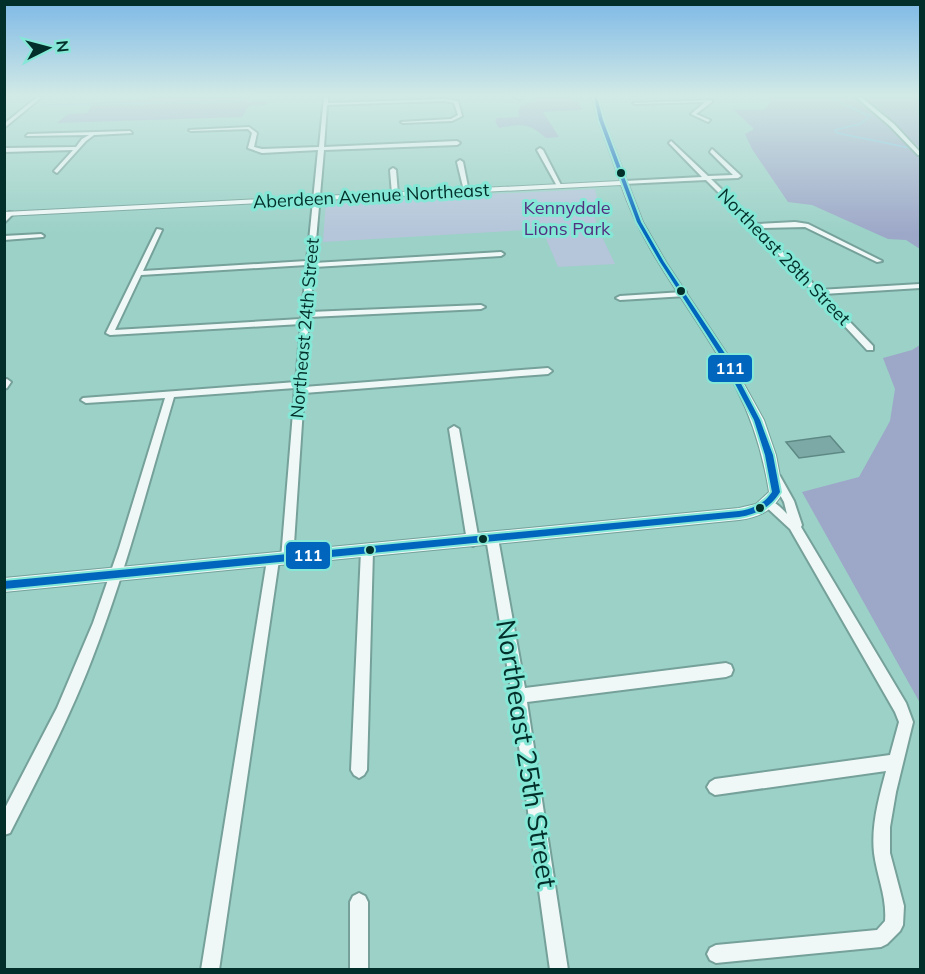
<svg xmlns="http://www.w3.org/2000/svg" width="925" height="974" font-family="Mulish,sans-serif">
	<style>
		.green { fill: #b5c5da }
		.forest { fill: #9da7c8 }
		.lines { fill: none; stroke-linecap: round; stroke-linejoin: round }
		.stream { stroke: #80c1e2; stroke-width: 1.5 }
		.building { fill: #7ca9a5; stroke: #5e8884; stroke-width: 1.5 }
		.street-casing { stroke: #75a19a; stroke-width: 4 }
		.secondary-casing { stroke: #75a19a; stroke-width: 2 }
		.street { fill: #f0f8f7; fill-rule: evenodd }
		.secondary { fill: #f0f8f7; fill-rule: evenodd }
		.bus-1-casing { stroke: #85e7d6; stroke-width: 4 }
		.bus-1 { fill: #0065bd; fill-rule: evenodd }
		.bus-dot { fill: #022f29; stroke: #85e7d6; stroke-width: 2 }
		.labels { text-anchor: middle; stroke-width: 6; stroke-linejoin: round; paint-order: stroke }
		.far-street-label { font-size: 18px; fill: #022f29; stroke: #85e7d6 }
		.far-park-label { font-size: 18px; fill: #532f80; stroke: #85e7d6 }
		.near-street-label { font-size: 27px; fill: #022f29; stroke: #85e7d6 }
		.line-badge { stroke: #85e7d6; stroke-width: 2 }
		.badge-label { font-size: 16px; text-anchor: middle; font-weight: bold; fill: #fff }
	</style>
	<rect width="100%" height="100%" fill="#9bd1c7"/>
	<path class="green" d="M595,189L598,202L591,203L597,226L615,264L558,267L542,229L323,242L326,202Z"/>
	<path class="forest" d="M150,97H249L247,102L267,101V105L249,106L242,117L57,123L68,114L87,113L93,102L148,100Z
		M535,97H569L579,102L582,110L543,112L559,137L546,138C528,122 522,124 499,128L495,121L497,118L519,117L518,111L521,105L536,101Z
		M770,97H855L893,129L920,156V249L906,240L888,239L812,205L788,202L752,149L745,134L754,129L734,110H764L770,103Z
		M864,97H920V148L871,105Z
		M920,345V703L802,492L859,477L890,421L895,389L883,358L912,350Z"/>
	<g class="lines">
		<path class="stream" d="M828,97L870,116L860,124L835,130L837,133L920,150
			M40,105L238,102L244,97"/>
	</g>
	<path class="building" d="M830,436L844,452L799,458L786,442Z"/>
	<g class="lines">
		<g class="street-casing">
			<path id="street" d="M37,97H42L4,128V124Z
				M324,97H328V103L445,99L458,101L462,116L452,121L403,123L401,122L451,119L458,115L454,103L445,101L327,105L324,147L457,141L460,143L457,145L324,150L314,263L501,252L504,254L501,256L314,267L310,312L481,305L485,307L481,309L309,317L304,387L548,368L552,371L548,374L304,393L293,559L291,563L287,564L283,563L281,559L295,388L174,397C148,485 125,574 92,659C69,719 39,776 10,833L4,835V810L57,708L93,623L119,548L165,398L86,403L81,400L83,398L296,382L301,324L110,335L106,333L157,229L162,230L143,271L307,261L318,150L262,153L248,148L252,133L248,129L191,131L189,130L249,127L257,133L254,147L262,149L319,147ZM307,265L301,319L115,330L141,275Z
				M515,97H522V98L520,99Z
				M856,97H861L894,124L920,152V155H918L890,126Z
				M712,100V102L696,114L710,120L708,122L691,114L705,102L635,104L633,103Z
				M130,131L132,133L94,135L86,141L57,173L54,171L73,150L4,152V148L76,147L82,139L89,135L26,136L28,134Z
				M671,141L708,176L733,175L710,152L712,149L740,175L741,176L738,178L711,179L757,224L795,222L808,224L882,261L877,262L805,227L760,228L819,290L920,284V288L823,294L873,346V350H867L753,227L706,180L623,184L622,183L625,181L702,177L669,143Z
				M540,148L543,150L562,187L557,186L537,150Z
				M460,160L463,162L469,192L464,191L457,162Z
				M393,168L396,170L398,194L395,196L392,194L390,170Z
				M9,212L14,213L4,223V217Z
				M41,234L44,236L43,237L4,240V236Z
				M683,292H686V296L620,300L616,298L620,296Z
				M7,379L11,382L7,388L4,389V380Z
				M454,426L459,429L479,541L477,544L473,546L469,544L467,541L449,429Z
				M776,475L780,476L794,501L802,525L801,527L906,703L913,722L896,792L890,827V853L904,906L903,925L900,931L887,944L881,947L716,963L710,960L707,954L710,948L716,945L877,930L885,921C887,897 877,877 874,853C871,826 879,797 886,771L715,795L710,792L707,787L710,782L715,779L890,755L899,722L895,712L790,529L763,504L764,501C773,498 781,508 787,514L784,502L771,479L772,476Z
				M492,533L496,535L498,538L525,688L726,663L731,665L733,670L731,675L726,677L527,702L568,970H550L512,696L486,538L488,535Z
				M367,546L371,547L373,551L367,770L364,775L359,778L354,775L351,770L361,551L363,547Z
				M273,555L277,556L279,560L219,970H201L267,560L269,556Z
				M359,893L365,896L368,902V970H350V902L353,896Z"/>
		</g>
		<g class="secondary-casing">
			<path id="secondary" d="M592,97H598L604,120L643,222L666,262L728,355L764,420L776,455L783,492C773,511 760,517 739,520L4,592V578L739,508L756,504L769,492C763,455 753,421 736,388C701,318 646,260 621,185L4,216V212L620,181L598,120Z"/>
		</g>
		<use href="#street" class="street"/>
		<use href="#secondary" class="secondary"/>
		<g class="bus-1-casing">
			<path id="bus-1" d="M594,97H597L603,120L641,222L664,262L726,355L760,420L773,455L780,492C770,508 757,514 739,517L4,589V581L739,511C753,509 764,504 772,492L765,455L754,420L720,355L660,262L637,222L599,120Z"/>
		</g>
		<use href="#bus-1" class="bus-1"/>
	</g>
	<linearGradient id="sky" x2="0" y2="1"><stop stop-color="#7eb9e6"/><stop offset="0.41" stop-color="#d2eae6"/><stop offset="1" stop-color="#d2eae6" stop-opacity="0"/></linearGradient>
	<rect width="925" height="234" fill="url(#sky)"/>
	<g class="bus-dot">
		<circle cx="621" cy="173" r="5"/>
		<circle cx="681" cy="291" r="5"/>
		<circle cx="760" cy="508" r="5"/>
		<circle cx="483" cy="539" r="5"/>
		<circle cx="370" cy="550" r="5"/>
	</g>
	<g class="labels">
		<g class="far-street-label">
			<text transform="translate(371 196) rotate(-3)" y="6">Aberdeen Avenue Northeast</text>
			<text transform="translate(784 257) rotate(46)" y="6">Northeast 28th Street</text>
			<text transform="translate(305 328) rotate(-85)" y="6">Northeast 24th Street</text>
		</g>
		<g class="far-park-label">
			<text x="567" y="214">Kennydale<tspan x="567" dy="21">Lions Park</tspan></text>
		</g>
		<g class="near-street-label">
			<text transform="translate(526 754) rotate(81)" y="9">Northeast 25th Street</text>
		</g>
	</g>
	<g class="line-badge">
		<rect x="707" y="354" width="46" height="29" rx="6" fill="#0065bd"/>
		<rect x="285" y="541" width="46" height="29" rx="6" fill="#0065bd"/>
	</g>
	<g class="badge-label">
		<text x="730" y="374">111</text>
		<text x="308" y="561">111</text>
	</g>
	<rect width="925" height="974" fill="none" stroke="#022f29" stroke-width="12"/>
	<g transform="translate(48 48) rotate(84)" stroke="#85e7d6" stroke-width="4.5" paint-order="stroke">
	<path d="M0-4.5L10 22L0 15L-10 22Z" fill="#022f29"/>
	<text y="-9" font-size="16" font-weight="bold" text-anchor="middle" fill="#022f29">N</text>
	</g>
</svg>
